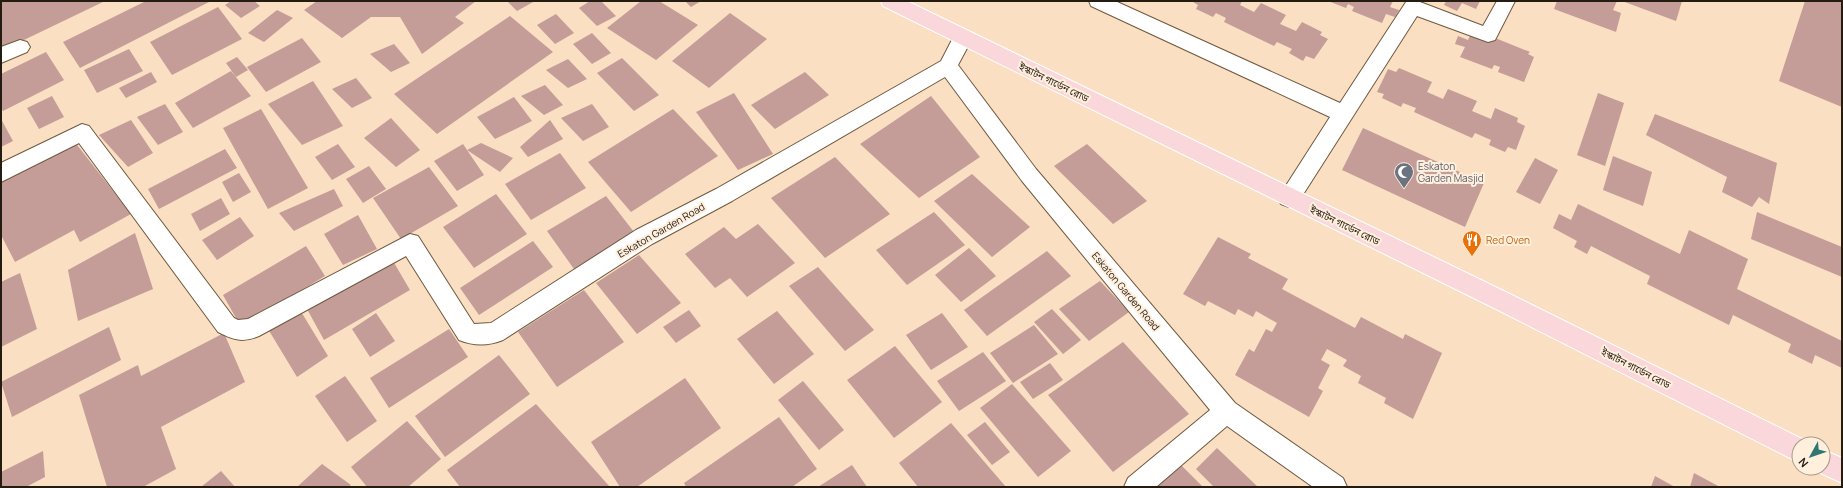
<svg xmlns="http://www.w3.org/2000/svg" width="1843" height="488" font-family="Manrope,'Noto Sans Bengali',sans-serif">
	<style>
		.building { fill: #c49c98 }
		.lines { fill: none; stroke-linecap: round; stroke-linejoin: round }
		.minor-casing { stroke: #6f593f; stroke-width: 2 }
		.major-casing { stroke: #fff; stroke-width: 2 }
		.minor { fill: #fff; fill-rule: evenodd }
		.major { fill: #fad7da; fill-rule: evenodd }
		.labels { text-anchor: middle; stroke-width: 4; stroke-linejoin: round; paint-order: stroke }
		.street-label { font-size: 10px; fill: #251c11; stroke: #ffefdd }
		.worship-label { font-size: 10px; fill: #5b616d; stroke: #ffefdd; text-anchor: start }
		.food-label { font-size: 10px; fill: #c56008; stroke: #ffefdd; text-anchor: start }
	</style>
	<rect width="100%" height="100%" fill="#fadfc2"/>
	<path class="building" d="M1,1H105L1,51Z
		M146,1H211L80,68L63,42Z
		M231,1H254L260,6L241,18L225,5Z
		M317,1H476L455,17L464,23L422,54L400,17H371L342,38L304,10Z
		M507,1H535L517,11Z
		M590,1H601L616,16L597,26L579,8Z
		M641,1H659L698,25L656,60L607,28Z
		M685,1H701L691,7Z
		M1194,1H1242L1240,5L1254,12L1261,3L1286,15L1280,24L1296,31L1302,22L1322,32L1320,35L1328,39L1314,59L1306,56L1303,61L1289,53L1292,49L1277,42L1274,46L1224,22L1226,18L1216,13L1213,17L1196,9L1198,5L1193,2Z
		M1328,1H1393L1390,7L1399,10L1395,17L1386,14L1382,23L1352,11L1354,7L1348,4L1346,8Z
		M1446,1H1480L1476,9L1462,3L1457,11L1444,5Z
		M1557,1H1617L1613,10L1621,13L1616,32L1554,9Z
		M1622,1H1682L1676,21Z
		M1805,1H1842V107L1779,81Z
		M218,7L242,39L172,75L150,42Z
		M277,10L293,18L264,42L248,33Z
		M730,13L767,39L709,88L672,61Z
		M556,14L574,33L555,44L537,25Z
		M510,16L553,52L437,134L394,94Z
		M1473,29L1530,52L1528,54L1534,57L1524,82L1498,72L1500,67L1494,65L1492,69L1460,57L1465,47L1455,44L1458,36L1468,40Z
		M592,33L611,53L592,64L573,44Z
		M302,38L321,62L266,92L247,67Z
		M394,44L410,63L391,72L370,54Z
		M129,49L143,71L97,93L84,70Z
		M46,52L64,80L3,111L1,108V74Z
		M237,57L248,70L236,77L226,63Z
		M622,58L659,95L634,111L597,73Z
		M568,59L587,79L568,88L546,70Z
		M1399,68L1432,82L1427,92L1443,99L1448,89L1477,101L1472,111L1491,119L1495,108L1518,118L1517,122L1525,126L1516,150L1508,147L1505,152L1489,145L1491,140L1475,133L1472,138L1414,112L1416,108L1403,103L1401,107L1382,98L1384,94L1377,92L1388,69L1396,72Z
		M231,71L251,96L193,128L175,103Z
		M151,72L157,82L126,98L119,88Z
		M805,72L829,95L775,129L751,105Z
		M356,78L372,98L352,108L332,89Z
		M313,81L343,126L302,145L268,104Z
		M545,85L563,105L544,115L521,96Z
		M734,93L773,154L738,170L696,112Z
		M1598,93L1624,103L1605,166L1577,155Z
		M52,96L64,117L39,129L27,108Z
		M931,96L980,157L919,198L860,144Z
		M514,97L532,121L495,139L477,117Z
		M165,104L183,132L158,145L137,117Z
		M592,104L609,127L583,141L561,118Z
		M261,109L308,188L268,209L223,128Z
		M673,109L718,156L631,212L588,162Z
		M1655,114L1777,163L1769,204L1759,197L1752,207L1722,192L1727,177L1646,135Z
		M391,118L420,150L396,167L364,138Z
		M1,119L13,141L1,147Z
		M131,120L153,153L128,167L99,135Z
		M550,120L563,139L528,157L520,147Z
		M1363,128L1484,183L1465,227L1342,170Z
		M74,141L131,214L80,242L74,230L15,262L1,235V177Z
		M481,143L513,158L500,172L467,150L484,175L457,191L434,161L463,144L467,150Z
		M338,144L355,167L332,180L315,157Z
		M1087,144L1147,201L1113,224L1054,166Z
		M225,149L237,168L159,209L148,189Z
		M560,153L586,188L531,220L505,184Z
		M1613,156L1652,172L1643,206L1603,190Z
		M835,157L890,214L825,258L771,198Z
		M1535,158L1558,170L1540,204L1516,192Z
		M369,166L386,189L363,203L346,179Z
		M429,167L458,206L401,239L373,198Z
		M239,173L251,192L233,202L222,182Z
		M972,174L1030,227L992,257L934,201Z
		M334,189L343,206L294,231L279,213Z
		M496,194L527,234L474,268L443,227Z
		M606,196L634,232L574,269L547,231Z
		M221,198L230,214L200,231L191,214Z
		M1578,204L1680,254L1689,230L1748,259L1737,289L1842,341V368L1815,355L1812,364L1788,352L1791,344L1733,315L1729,325L1647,284L1650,276L1591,246L1587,254L1574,247L1577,241L1553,228L1559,214L1571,220Z
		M934,212L965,245L907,285L876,250Z
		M1757,212L1842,247V277L1751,239Z
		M358,215L377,249L343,265L324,234Z
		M240,217L254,236L217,260L202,240Z
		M758,224L795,263L747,297L730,278L715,288L685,254L724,227L736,239Z
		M135,233L153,289L78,321L68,270Z
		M1218,237L1251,254L1248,258L1288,279L1282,289L1355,328L1361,317L1403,339L1405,334L1442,353L1413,419L1384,403L1386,398L1358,383L1361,376L1343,366L1347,360L1327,349L1321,360L1330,365L1318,388L1323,391L1309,417L1235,375L1249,349L1254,352L1266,329L1272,332L1277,323L1256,311L1253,317L1238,309L1235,315L1208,301L1205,306L1183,294Z
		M533,241L553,267L479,315L460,288Z
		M306,246L325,276L241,327L223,295Z
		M969,248L996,276L961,302L935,275Z
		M1047,251L1071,276L987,336L964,310Z
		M639,255L681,303L637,334L596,283Z
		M393,261L410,290L324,340L307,309Z
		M818,267L874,330L845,351L789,286Z
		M20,273L37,329L1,347V282Z
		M1100,281L1129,312L1089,341L1059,309Z
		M584,290L624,342L557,387L518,332Z
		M1052,309L1081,340L1063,354L1034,322Z
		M300,310L328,356L297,377L268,329Z
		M689,310L701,326L676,343L663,327Z
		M777,311L814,354L774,384L737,339Z
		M376,313L395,341L370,357L352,329Z
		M942,313L968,347L931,370L906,335Z
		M1034,325L1058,354L1013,383L990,353Z
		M109,327L121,360L12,417L1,382Z
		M449,329L468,357L389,408L370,378Z
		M224,333L245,382L161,427L176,469L143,487H107L79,395L138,365L141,376Z
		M1123,342L1189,414L1113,472L1048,395Z
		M895,346L942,402L894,438L847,380Z
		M983,352L1006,381L959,411L937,381Z
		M499,355L530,394L445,457L415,416Z
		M1050,363L1063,380L1033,399L1020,382Z
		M345,376L377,421L347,442L315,396Z
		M685,378L721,428L637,487H620L591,442Z
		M803,381L844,430L819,450L778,400Z
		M1012,384L1071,451L1038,477L980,408Z
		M536,404L610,487H460L447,470Z
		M779,417L817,469L792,487H686L684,483Z
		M407,421L441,459L408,487H367L351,467Z
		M985,422L1010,452L992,465L967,435Z
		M951,423L1006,487H918L899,463Z
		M1217,448L1258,487H1214L1196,469Z
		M43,451L45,477L26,487H1V472Z
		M1179,463L1203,487H1153Z
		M322,464L351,485L348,487H297Z
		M852,465L867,487H818Z
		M221,471L235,487H201Z
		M1694,473L1720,487H1690Z
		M1655,476L1675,487H1651Z"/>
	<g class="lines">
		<g class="minor-casing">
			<path id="minor" d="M1089,1H1115L1340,103L1406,2H1420L1483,26L1497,1H1515L1495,40L1488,42L1417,16L1297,204L1289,207L1281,204L1278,198L1330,117L1091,6Z
				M963,30L970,32L973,37L958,65L1036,169L1235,403L1343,478L1347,487H1313L1227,426L1156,487H1124L1128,478L1210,410L1022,181L945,77L732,201L652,244L503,340C488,346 474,346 459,340L406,256L259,336C242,343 234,340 218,332L79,143L1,182V163L82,124L89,126L234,318L238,320L248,319L410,234L418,236L474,324L491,323L636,230L716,189L941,61L956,32Z
				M20,40L27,42L30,47L27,52L1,63V47Z"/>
		</g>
		<g class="major-casing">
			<path id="major" d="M881,1H907L1514,296L1808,442L1809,444H1799V462L1790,458L1498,310L883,6Z
				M1823,450L1842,458V483L1814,470L1813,468H1823Z"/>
		</g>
		<use href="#minor" class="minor"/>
		<use href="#major" class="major"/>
	</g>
	<defs>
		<g id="mosque-pin" transform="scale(1)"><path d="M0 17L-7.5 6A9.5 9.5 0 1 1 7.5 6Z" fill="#6b7280" stroke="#ffefdd"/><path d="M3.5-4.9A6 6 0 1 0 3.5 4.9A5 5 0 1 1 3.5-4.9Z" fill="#fff"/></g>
		<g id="restaurant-pin" transform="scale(1)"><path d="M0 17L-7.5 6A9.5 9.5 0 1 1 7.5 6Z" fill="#e8710a" stroke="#ffefdd"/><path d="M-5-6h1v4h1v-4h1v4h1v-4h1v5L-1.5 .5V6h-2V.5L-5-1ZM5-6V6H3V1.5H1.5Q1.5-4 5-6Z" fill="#fff"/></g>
	</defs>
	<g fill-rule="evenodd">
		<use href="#mosque-pin" x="1404" y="172"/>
		<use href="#restaurant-pin" x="1472" y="240"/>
	</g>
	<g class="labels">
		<g class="street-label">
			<text transform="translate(1054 82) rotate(26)" y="4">ইস্কাটন গার্ডেন রোড</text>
			<text transform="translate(1345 225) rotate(26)" y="4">ইস্কাটন গার্ডেন রোড</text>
			<text transform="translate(661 230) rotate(-30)" y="4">Eskaton Garden Road</text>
			<text transform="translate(1126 291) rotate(50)" y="4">Eskaton Garden Road</text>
			<text transform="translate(1636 368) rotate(27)" y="4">ইস্কাটন গার্ডেন রোড</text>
		</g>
		<g class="worship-label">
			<text x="1418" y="170">Eskaton<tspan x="1418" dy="12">Garden Masjid</tspan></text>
		</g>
		<g class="food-label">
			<text x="1486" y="244">Red Oven</text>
		</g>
	</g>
	<rect width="1843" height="488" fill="none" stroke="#251c11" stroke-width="4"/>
	<g transform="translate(1811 456) rotate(230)"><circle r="19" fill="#ffefdd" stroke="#a89b8b"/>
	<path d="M0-3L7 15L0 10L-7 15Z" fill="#2f7770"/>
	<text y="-6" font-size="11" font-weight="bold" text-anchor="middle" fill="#251c11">N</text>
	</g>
</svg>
